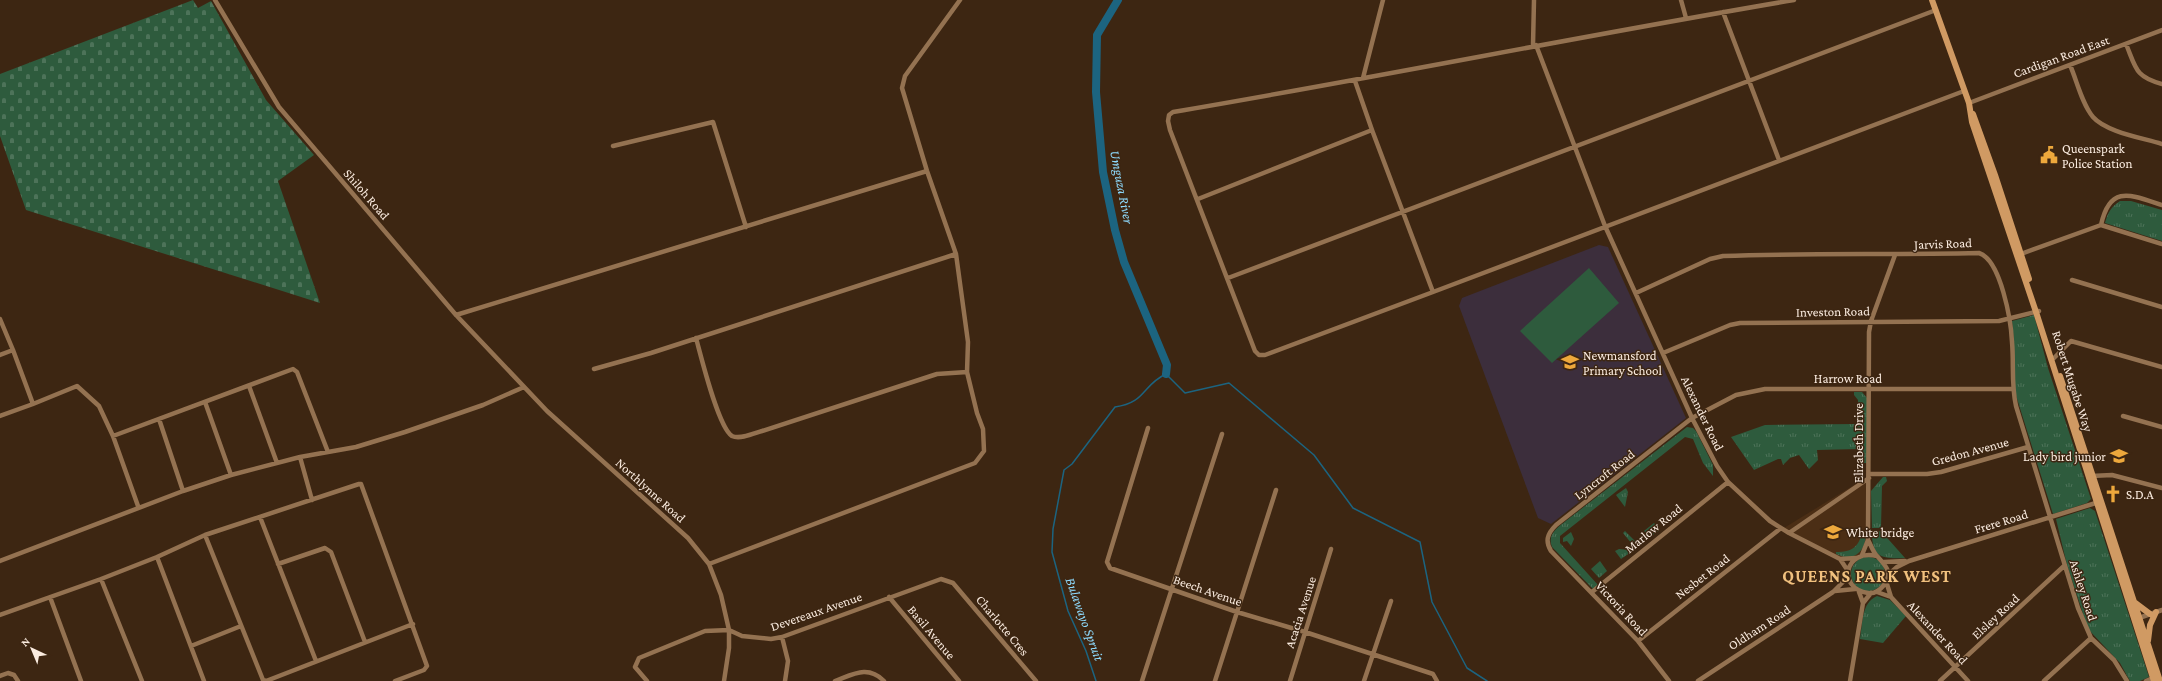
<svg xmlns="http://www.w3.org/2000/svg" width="2162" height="681" font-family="'Crimson Pro',serif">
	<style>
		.built { fill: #4b2e15 }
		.education { fill: #3c2e3c }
		.grass { fill: url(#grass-tufts) }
		.cemetery { fill: url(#cemetery-stones) }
		.garden { fill: #2e5b3d }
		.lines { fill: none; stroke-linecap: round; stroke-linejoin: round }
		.stream { stroke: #1c6480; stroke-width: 1.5 }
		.river { stroke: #1c6480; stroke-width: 8 }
		.minor { stroke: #947251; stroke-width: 4.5 }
		.secondary { stroke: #d09a63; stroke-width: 6 }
		.labels { text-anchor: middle; stroke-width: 3; stroke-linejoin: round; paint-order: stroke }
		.street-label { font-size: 13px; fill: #fbece0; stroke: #3d2612 }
		.poi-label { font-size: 13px; fill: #fbece0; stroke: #3d2612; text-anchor: start }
		.water-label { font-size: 14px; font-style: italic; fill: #8edafd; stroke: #3d2612 }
		.district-label { font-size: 17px; font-weight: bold; letter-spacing: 1px; fill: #f0c07e; stroke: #3d2612 }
	</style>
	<defs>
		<pattern id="grass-tufts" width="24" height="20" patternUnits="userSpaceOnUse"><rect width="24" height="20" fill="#2e5b3d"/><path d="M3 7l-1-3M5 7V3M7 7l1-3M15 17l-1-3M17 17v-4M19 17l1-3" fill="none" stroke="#4d7359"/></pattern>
		<pattern id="cemetery-stones" width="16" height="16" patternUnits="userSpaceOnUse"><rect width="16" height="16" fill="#2e5b3d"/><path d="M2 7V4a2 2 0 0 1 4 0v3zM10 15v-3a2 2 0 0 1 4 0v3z" fill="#4d7359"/></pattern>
	</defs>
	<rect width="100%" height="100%" fill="#3d2612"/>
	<path class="built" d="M1867,477V540L1861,554L1856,557L1840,558L1784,528Z"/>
	<path class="education" d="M1599,245L1608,247L1686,418L1551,524L1538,518L1459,306L1462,298Z"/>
	<path class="grass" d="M2120,201H2131L2162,210V241L2105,223C2108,212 2111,207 2120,201Z
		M2034,315L2048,368L2091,499L2087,503L2053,514L2014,389V342L2012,321Z
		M1854,392H1862L1867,398V463H1859V449L1817,450L1818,460L1809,469L1799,455L1790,458L1783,465L1781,459H1778L1754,470L1731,437L1765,425L1858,424V400L1854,395Z
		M1687,427L1693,428L1696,431L1713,465V476L1703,463L1693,439L1685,437L1560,536V543L1598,585L1593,589L1552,547C1547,534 1557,528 1567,520Z
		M1883,477H1886L1887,481L1882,486L1881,528H1872L1871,491Z
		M1626,488L1628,492L1625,507L1616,495Z
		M2090,508L2095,511L2149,677L2140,681H2130L2120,663L2088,629L2067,565L2056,519Z
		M1654,523L1660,530L1650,537L1644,531Z
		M1625,531L1635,541L1640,539L1643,542L1636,549L1623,533Z
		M1881,531L1905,558C1883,559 1872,558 1872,533Z
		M1571,532L1574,539L1571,546L1567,541L1563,542V538Z
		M1862,532L1866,533C1866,551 1854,563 1836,554V552C1852,552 1859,547 1862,532Z
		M1619,549L1629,550L1631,552L1621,559L1615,551Z
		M1851 574a17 17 0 1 1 34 0a17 17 0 1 1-34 0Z
		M1600,561L1607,571L1599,578L1591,569Z
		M1877,596L1890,600L1906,616L1883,643L1860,639C1863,623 1861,603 1877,596Z"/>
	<path class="cemetery" d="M193,0L198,8L211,1L266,100L314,155L278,181L320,303L26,210L0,136V74Z"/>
	<path class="garden" d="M1589,268L1619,303L1552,363L1520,331Z"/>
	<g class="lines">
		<path class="stream" d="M1096,681L1086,651L1068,611L1052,552L1053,529L1064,470L1072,464L1115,407C1146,403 1142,385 1166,374L1185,393L1229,383L1314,455L1353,508L1420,542L1432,602L1467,668L1487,681"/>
		<path class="river" d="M1118,0L1097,35L1096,92L1103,172L1115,230L1124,262L1167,365L1166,374"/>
		<path class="minor" d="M215,0L279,107L456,315L547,411L688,538L709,564L721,595L729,630V648L724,681
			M1681,0L1686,18
			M1723,12L1779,160
			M2126,44C2136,68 2135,77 2162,84
			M1533,45L1534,0
			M1536,45L1605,226L1692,418L1717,466L1728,482L1770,521L1789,533L1840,559L1848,571
			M2070,65C2077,81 2082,104 2093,117C2106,132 2143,138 2162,144
			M1363,78L1383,0
			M1355,81L1372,130
			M1969,103L2162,30
			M613,146L713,122L746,227
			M1198,199L1372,130L1433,292L1964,91
			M2162,205C2131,195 2110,184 2101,225L2162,244
			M2018,255L2101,225
			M1228,278L1936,10
			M2072,280L2162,307
			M1433,292L1265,355H1259L1255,351L1170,130L1168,121L1169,115L1173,112C1380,77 1586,35 1794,0
			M1636,293L1710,259L1723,256C1808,253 1894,255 1979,253C2001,260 2011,321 2012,342C2014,364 2011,384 2016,406L2078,608L2091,638L2114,660L2127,681
			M456,315L927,171
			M0,319L13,350L0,355
			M696,338C701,356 718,427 732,436C740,440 755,433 762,431L937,374L967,372
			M1663,353L1730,325L1740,323L1999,321L2039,311
			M2054,358L2071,341L2162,367
			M594,369L651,353L956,254
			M249,386L277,463
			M205,402L231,475
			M33,404L77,386L99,406L113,436L138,506
			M0,416L33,404L13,350
			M2123,416L2162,427
			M159,419L183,491
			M1148,428L1107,562L1110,568L1237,612L1305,632L1433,674L1437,681
			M113,436L293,369L297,372L328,452
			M300,457L312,500
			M1869,474H1927L1941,472L2028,447
			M2091,476L2112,475L2162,488
			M260,517L316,661
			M1789,533L1869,478
			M205,535L263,680L266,681L413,624
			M1868,540C1871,545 1873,552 1877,556C1886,566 1893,572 1884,585C1880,590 1874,594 1868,593C1836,588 1845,548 1877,556
			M1862,555L1868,540L1869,332L1871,321L1895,255
			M157,557L205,535L359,484H361L427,666L424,670L395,681
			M1840,559L1856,558
			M0,561L183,491L231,475L300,457L356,447L405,432L483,405L524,387
			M1884,562L1905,561
			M278,564L325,548L331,552L365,642
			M709,564L975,463L984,451L983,429L977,413L967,372L968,342L956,254L927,171L902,88L905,76L960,0
			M1888,575L1897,567L1909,561L2099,502
			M101,579L142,681
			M1886,581L1891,597L1968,681
			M1835,591L1855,589
			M1592,592L1728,482
			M1877,592L1891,597
			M50,597L81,681
			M889,597L959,681
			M1863,603L1871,593
			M0,615L101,579L157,557L204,681
			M2139,618L2162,610
			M782,637L788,661L785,681
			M1638,641L1781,528
			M191,646L241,626
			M0,676L8,673L14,675L18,681
			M647,681L635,667L639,658L705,631L729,630L742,636L771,639L782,637L941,579L953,583L1036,681
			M835,681C854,674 868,665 884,681
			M1142,681L1222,434
			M1215,681L1276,490
			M1290,681L1331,549
			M1364,681L1391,601
			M1669,681L1638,641L1551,551C1545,541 1547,534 1556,525L1692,418L1736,395L1765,389H2012
			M1698,681L1833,592L1848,577
			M1850,681L1863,603L1859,592
			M1940,681L2064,566
			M2044,681L2091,638
			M2146,681L2153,678"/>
		<path class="secondary" d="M1932,0L1969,103L1972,122L2036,312L2154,681
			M1973,114L1995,175L2029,279
			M2060,376L2160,681
			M2134,602L2150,614
			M2148,641L2150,625L2156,612"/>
	</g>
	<defs>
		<g id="civic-bare" transform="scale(1.38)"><path d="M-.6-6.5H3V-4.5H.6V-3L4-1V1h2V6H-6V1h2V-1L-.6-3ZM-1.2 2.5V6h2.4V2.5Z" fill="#eda83c" stroke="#3d2612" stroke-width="2.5" paint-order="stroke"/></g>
		<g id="school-bare" transform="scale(1.38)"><path d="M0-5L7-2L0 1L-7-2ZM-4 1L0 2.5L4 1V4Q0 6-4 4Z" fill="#eda83c" stroke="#3d2612" stroke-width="2.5" paint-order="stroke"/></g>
		<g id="church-bare" transform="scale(1.38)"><path d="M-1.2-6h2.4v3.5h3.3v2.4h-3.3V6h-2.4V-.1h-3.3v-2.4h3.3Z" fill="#eda83c" stroke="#3d2612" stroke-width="2.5" paint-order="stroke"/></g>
		<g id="university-bare" transform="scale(1.38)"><path d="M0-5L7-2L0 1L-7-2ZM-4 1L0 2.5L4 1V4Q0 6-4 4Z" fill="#eda83c" stroke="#3d2612" stroke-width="2.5" paint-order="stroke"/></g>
	</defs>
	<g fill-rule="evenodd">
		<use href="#civic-bare" x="2049" y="155"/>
		<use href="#school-bare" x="1570" y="362"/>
		<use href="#school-bare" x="2119" y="456"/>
		<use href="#church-bare" x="2113" y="494"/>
		<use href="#university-bare" x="1833" y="532"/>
	</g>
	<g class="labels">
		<g class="street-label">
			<text transform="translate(2061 56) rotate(-20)" y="5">Cardigan Road East</text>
			<text transform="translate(367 194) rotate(49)" y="5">Shiloh Road</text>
			<text transform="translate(1943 243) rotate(-2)" y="5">Jarvis Road</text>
			<text transform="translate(1833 311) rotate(-1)" y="5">Investon Road</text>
			<text x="1848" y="383">Harrow Road</text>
			<text transform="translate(2073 381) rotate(72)" y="5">Robert Mugabe Way</text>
			<text transform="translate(1703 413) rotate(64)" y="5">Alexander Road</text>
			<text transform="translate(1858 443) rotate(-90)" y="5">Elizabeth Drive</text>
			<text transform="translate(1970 451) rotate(-15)" y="5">Gredon Avenue</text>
			<text transform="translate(1604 474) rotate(-38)" y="5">Lyncroft Road</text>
			<text transform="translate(651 490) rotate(42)" y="5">Northlynne Road</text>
			<text transform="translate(2001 521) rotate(-17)" y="5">Frere Road</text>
			<text transform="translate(1653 528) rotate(-39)" y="5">Marlow Road</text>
			<text transform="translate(1702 576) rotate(-38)" y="5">Nesbet Road</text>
			<text transform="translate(1208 590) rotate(19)" y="5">Beech Avenue</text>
			<text transform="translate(2084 590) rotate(72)" y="5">Ashley Road</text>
			<text transform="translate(1622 608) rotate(47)" y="5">Victoria Road</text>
			<text transform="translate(816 611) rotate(-19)" y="5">Devereaux Avenue</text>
			<text transform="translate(1300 612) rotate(-72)" y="5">Acacia Avenue</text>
			<text transform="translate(1995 616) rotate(-43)" y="5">Elsley Road</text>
			<text transform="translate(1003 625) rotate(50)" y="5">Charlotte Cres</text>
			<text transform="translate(1759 627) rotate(-33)" y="5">Oldham Road</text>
			<text transform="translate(932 632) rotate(50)" y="5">Basil Avenue</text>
			<text transform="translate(1938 632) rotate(47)" y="5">Alexander Road</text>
		</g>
		<g class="poi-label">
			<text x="2062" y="153">Queenspark<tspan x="2062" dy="15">Police Station</tspan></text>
			<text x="1583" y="360">Newmansford<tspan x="1583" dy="15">Primary School</tspan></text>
			<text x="2106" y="461" text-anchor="end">Lady bird junior</text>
			<text x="2126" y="499">S.D.A</text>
			<text x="1846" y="537">White bridge</text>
		</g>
		<g class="water-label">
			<text transform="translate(1122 187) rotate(79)" y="5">Umguza River</text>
			<text transform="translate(1085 619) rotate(70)" y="5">Bulawayo Spruit</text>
		</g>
		<g class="district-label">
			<text x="1867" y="582">QUEENS PARK WEST</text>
		</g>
	</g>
	<g transform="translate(32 649) rotate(316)" stroke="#3d2612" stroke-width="3" paint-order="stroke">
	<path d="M0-3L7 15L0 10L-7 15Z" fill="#fbece0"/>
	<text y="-6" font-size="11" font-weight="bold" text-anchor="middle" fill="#fbece0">N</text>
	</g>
</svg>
